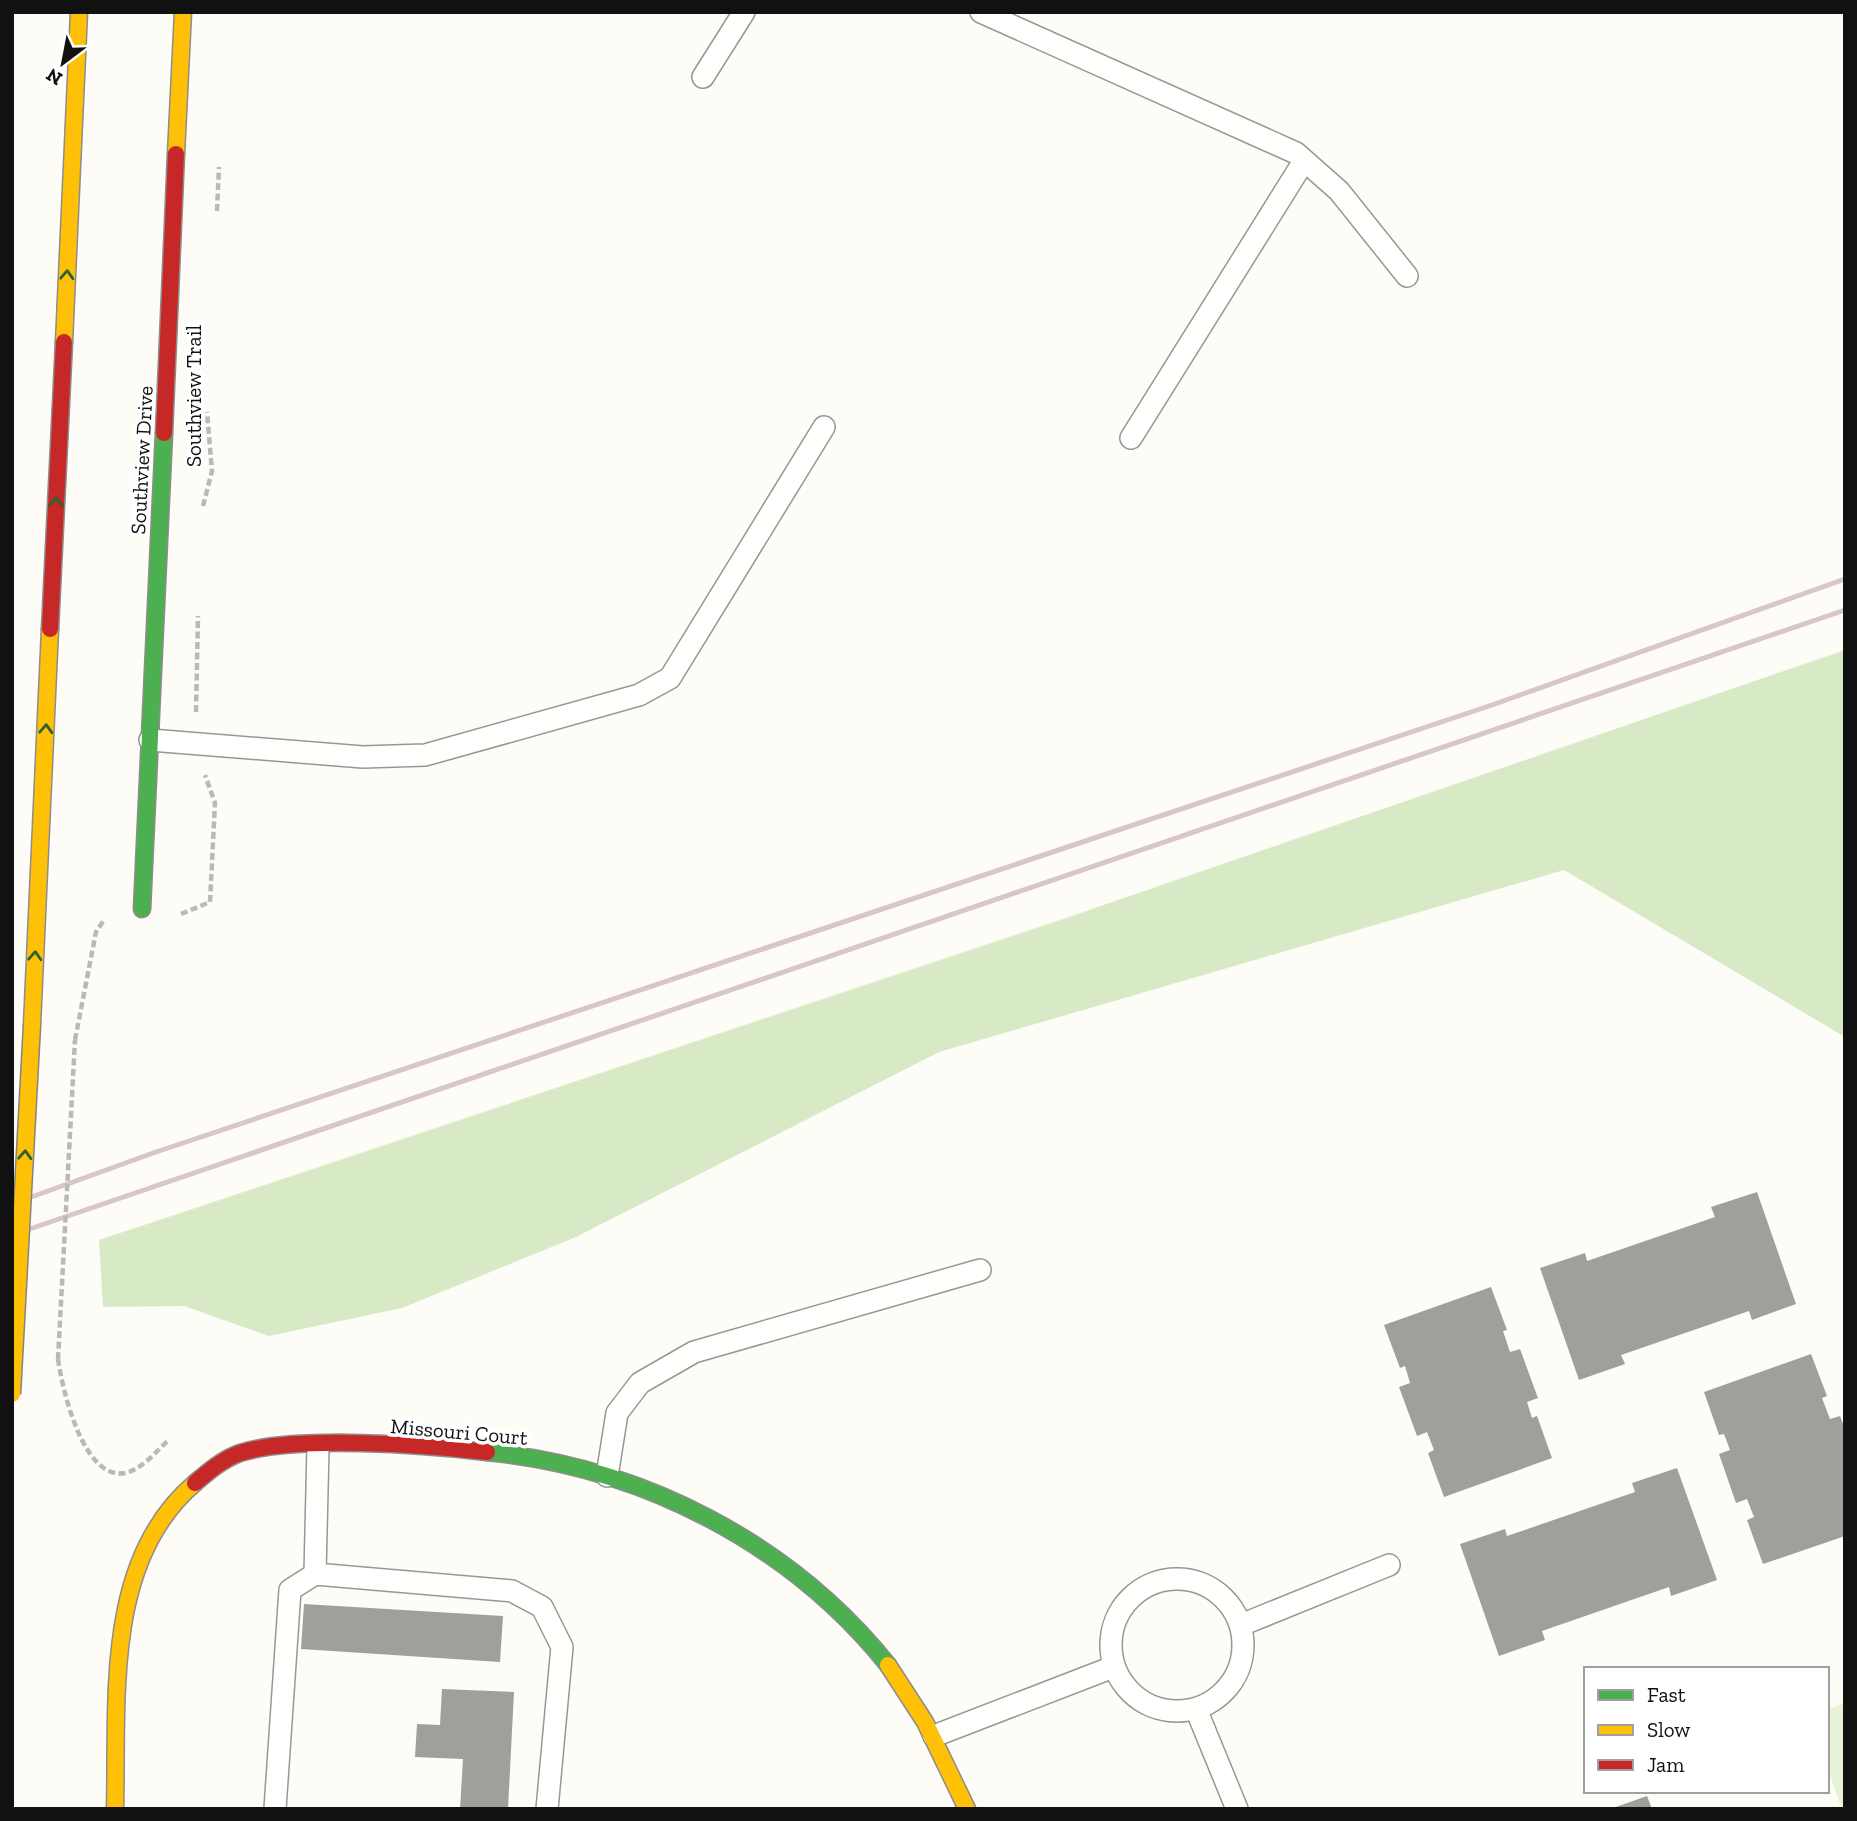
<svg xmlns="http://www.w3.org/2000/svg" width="1857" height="1821" font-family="'Zilla Slab',serif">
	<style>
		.green { fill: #e7f3d7 }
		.forest { fill: #d8eac5 }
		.building { fill: #a19f9c }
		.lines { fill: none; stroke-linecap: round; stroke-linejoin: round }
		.lane-casing { stroke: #979795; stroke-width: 24 }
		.fast-casing { stroke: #8e8d8b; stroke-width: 19 }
		.slow-casing { stroke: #8e8d8b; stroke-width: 19 }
		.jam-casing { stroke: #8e8d8b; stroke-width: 19 }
		.path { stroke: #b9b9b8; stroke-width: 4.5; stroke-dasharray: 7 3.5; stroke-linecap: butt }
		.lane { stroke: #fffffe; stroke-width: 21 }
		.fast { stroke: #4caf50; stroke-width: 16 }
		.slow { stroke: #ffc107; stroke-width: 16 }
		.jam { stroke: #c62828; stroke-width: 16 }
		.rail { stroke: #d9c6c7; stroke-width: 5 }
		.slow-bridge-casing { stroke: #858482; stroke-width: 19; stroke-linecap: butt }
		.path-bridge { stroke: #b9b9b8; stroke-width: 4.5; stroke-dasharray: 7 3.5; stroke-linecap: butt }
		.slow-bridge { stroke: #ffc107; stroke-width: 16 }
		.oneway { stroke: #2e6030 }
		.labels { text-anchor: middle; stroke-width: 7; stroke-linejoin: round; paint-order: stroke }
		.street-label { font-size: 21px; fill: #111; stroke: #fff }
	</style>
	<rect width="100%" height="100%" fill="#fdfcf7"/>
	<path class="green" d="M1845,1703V1809H1842L1827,1767V1710Z"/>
	<path class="forest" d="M1845,650V1037L1564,870L939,1052L576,1237L402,1308L269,1336L184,1306L103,1307L99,1240L1063,919Z"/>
	<path class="building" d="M1757,1192L1796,1304L1752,1320L1749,1311L1621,1355L1625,1364L1579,1380L1540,1268L1585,1253L1587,1261L1715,1217L1711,1207Z
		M1491,1287L1507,1330L1503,1331L1510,1352L1520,1349L1538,1398L1527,1402L1532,1418L1537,1416L1552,1458L1444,1497L1428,1453L1434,1450L1427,1432L1417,1436L1399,1387L1410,1383L1405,1366L1400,1368L1384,1325Z
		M1811,1354L1827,1396L1822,1398L1830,1419L1840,1416L1845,1429V1536L1763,1564L1747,1520L1754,1517L1747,1499L1736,1503L1719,1454L1730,1450L1724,1434L1719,1435L1704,1392Z
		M1677,1468L1717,1580L1671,1596L1669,1587L1542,1631L1545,1640L1499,1656L1460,1544L1505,1529L1507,1536L1635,1492L1632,1483Z
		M304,1604L503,1616L500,1662L301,1649Z
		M442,1689L514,1692L508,1809H460L463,1759L415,1757L417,1724L440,1725Z
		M1647,1796L1652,1809H1613V1808Z"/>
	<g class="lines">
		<g class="lane-casing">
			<path id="lane" d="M981,12L1296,153L1339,191L1407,276
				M703,77L744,12
				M1131,438L1304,161
				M150,740L363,757L425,755L639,695L670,678L824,427
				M318,1447L315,1574L512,1591L542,1607L562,1647L547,1809
				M607,1476L617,1413L640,1383L694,1352L980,1270
				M1111 1645a66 66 0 1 1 132 0a66 66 0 1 1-132 0Z
				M1241,1625L1389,1565
				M1196,1709L1237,1809
				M934,1736L1113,1667
				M275,1809L290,1590L315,1574"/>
		</g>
		<g class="fast-casing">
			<path id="fast" d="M142,909L164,433
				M487,1452C642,1467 790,1543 888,1665"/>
		</g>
		<g class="slow-casing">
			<path id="slow" d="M176,154L183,12
				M64,342L79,12
				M32,1025L50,629
				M888,1665L925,1722L967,1809
				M115,1809C118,1700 103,1561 195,1483"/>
		</g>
		<g class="jam-casing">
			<path id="jam" d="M164,433L176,154
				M50,629L64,342
				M195,1483C208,1472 223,1459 240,1453C297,1435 425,1445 487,1452"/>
		</g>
		<path class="path" d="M217,211L219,167
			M203,506L212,471L207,412
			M196,712L198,616
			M181,914L210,902L215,803L205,775
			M75,1040L96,932L104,920
			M58,1359C62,1388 83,1481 125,1473C143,1469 156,1451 169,1440"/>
		<use href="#lane" class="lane"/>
		<use href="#fast" class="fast"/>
		<use href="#slow" class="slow"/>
		<use href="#jam" class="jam"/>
		<path class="rail" d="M12,1204L156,1152L1492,705L1845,579
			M12,1235L1845,610"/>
		<g class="slow-bridge-casing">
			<path id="slow-bridge" d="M12,1394L32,1025"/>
		</g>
		<path class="path-bridge" d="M58,1359L75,1040"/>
		<use href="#slow-bridge" class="slow-bridge"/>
	</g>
	<defs><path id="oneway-chevron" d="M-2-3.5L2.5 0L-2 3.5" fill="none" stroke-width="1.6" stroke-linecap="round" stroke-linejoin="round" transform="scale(1.75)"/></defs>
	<g class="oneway">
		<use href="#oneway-chevron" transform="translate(67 275) rotate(-87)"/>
		<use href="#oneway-chevron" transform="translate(56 502) rotate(-87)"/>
		<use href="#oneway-chevron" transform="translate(46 729) rotate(-87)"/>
		<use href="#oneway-chevron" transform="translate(35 956) rotate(-87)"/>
		<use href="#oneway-chevron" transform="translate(25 1155) rotate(-87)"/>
	</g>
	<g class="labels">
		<g class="street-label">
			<text transform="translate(194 396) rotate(-90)" y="7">Southview Trail</text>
			<text transform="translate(142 460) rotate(-87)" y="7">Southview Drive</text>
			<text transform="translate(459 1432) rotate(5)" y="7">Missouri Court</text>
		</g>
	</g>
	<rect width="1857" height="1821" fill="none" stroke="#111111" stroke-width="28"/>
	<rect x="1584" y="1667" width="245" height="126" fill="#ffffff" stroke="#a0a0a0" stroke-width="2"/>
	<rect x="1598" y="1690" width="35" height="10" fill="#4caf50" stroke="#a0a0a0" stroke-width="2"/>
	<text x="1647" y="1702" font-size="21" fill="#111111">Fast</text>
	<rect x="1598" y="1725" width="35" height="10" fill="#ffc107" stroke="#a0a0a0" stroke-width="2"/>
	<text x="1647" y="1737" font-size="21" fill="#111111">Slow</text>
	<rect x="1598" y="1760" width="35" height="10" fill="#c62828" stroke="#a0a0a0" stroke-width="2"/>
	<text x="1647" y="1772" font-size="21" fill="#111111">Jam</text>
	<g transform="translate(63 63) rotate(212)" stroke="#ffffff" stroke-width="5" paint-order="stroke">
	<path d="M0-5L12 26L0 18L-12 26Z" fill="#111111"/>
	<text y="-10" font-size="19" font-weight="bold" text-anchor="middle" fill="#111111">N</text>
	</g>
</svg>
